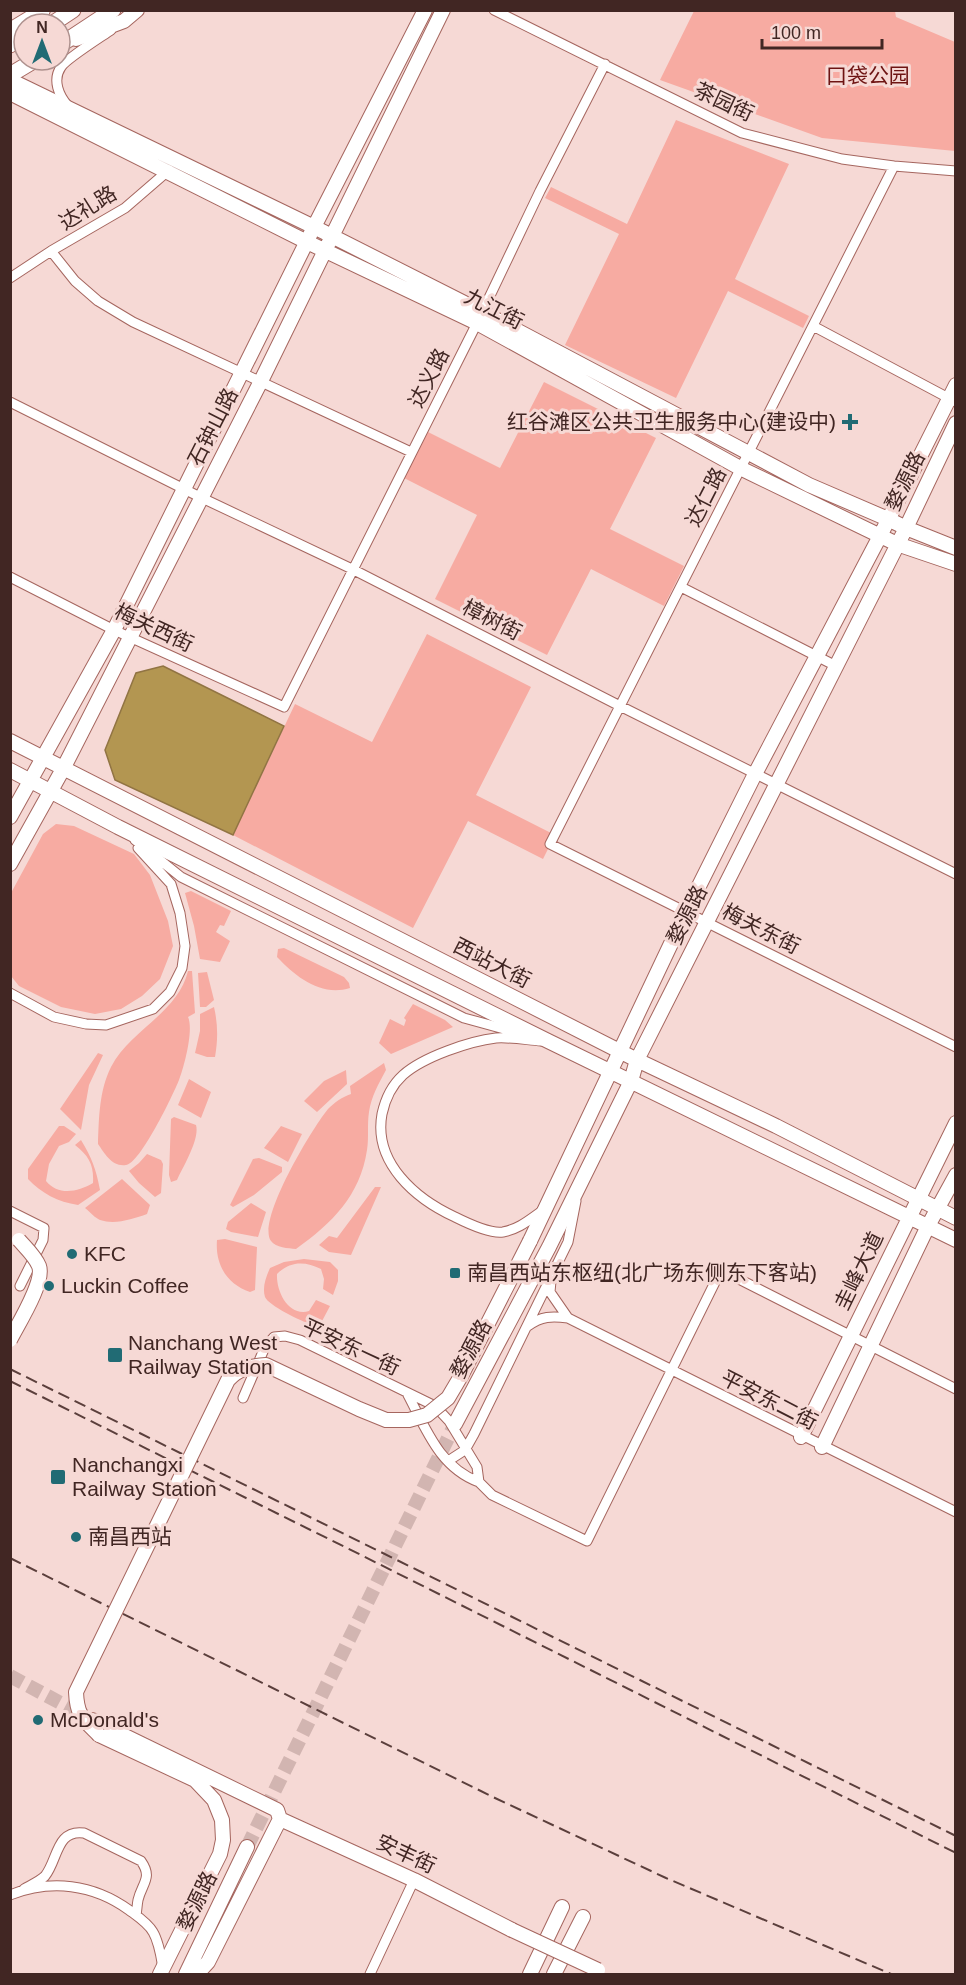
<svg xmlns="http://www.w3.org/2000/svg" width="966" height="1985" font-family="Helvetica,'Noto Sans SC',sans-serif">
	<style>
		.green { fill: #f7aba2 }
		.water { fill: #b39651; stroke: #917443; stroke-width: 1.5 }
		.lines { fill: none; stroke-linecap: round; stroke-linejoin: round }
		.secondary-tunnel { stroke: #d2b5b1; stroke-width: 14; stroke-dasharray: 14 7; stroke-linecap: butt }
		.street-casing { stroke: #a5665f; stroke-width: 11 }
		.secondary-casing { stroke: #a5665f; stroke-width: 16 }
		.primary-casing { stroke: #a5665f; stroke-width: 17 }
		.street { stroke: #fff; stroke-width: 9 }
		.secondary { stroke: #fff; stroke-width: 14 }
		.primary { stroke: #fff; stroke-width: 15 }
		.rail { stroke: #5b3f3c; stroke-width: 2; stroke-dasharray: 12 6; stroke-linecap: butt }
		.secondary-bridge-casing { stroke: #a5665f; stroke-width: 16; stroke-linecap: butt }
		.secondary-bridge { stroke: #fff; stroke-width: 14 }
		.poi-dot { fill: #216b74; stroke: #f6d9d5; stroke-width: 2 }
		.labels { text-anchor: middle; stroke-width: 6; stroke-linejoin: round; paint-order: stroke }
		.park-label { font-size: 21px; fill: #6e1413; stroke: #f6d9d5 }
		.street-label { font-size: 21px; fill: #412623; stroke: #f6d9d5 }
		.poi-label { font-size: 21px; fill: #412623; stroke: #f6d9d5; text-anchor: start }
	</style>
	<rect width="100%" height="100%" fill="#f6d9d5"/>
	<path class="green" d="M694,11H895L896,17L955,42V151L822,138L660,80Z
		M676,120L789,164L735,279L809,316L803,328L728,291L676,398L565,345L619,234L545,198L551,187L627,224Z
		M544,382L656,438L610,529L684,566L664,606L591,569L547,655L435,599L477,515L404,478L428,432L500,468Z
		M427,634L531,687L476,795L555,835L543,859L468,821L413,928L233,835L295,704L372,742Z
		M56,824L74,826L134,854L150,875L168,921L173,946L160,979L142,996L121,1009L95,1014L61,1007L19,986L11,976V893L43,834Z
		M191,891L231,911L224,926L220,925L216,932L230,941L220,962L200,959L194,926L185,893Z
		M284,948L344,977L349,983L350,988C321,997 296,977 277,957L278,949Z
		M188,971H192L195,1013L188,1017C194,1030 184,1067 179,1080C173,1095 140,1164 126,1165C112,1167 105,1154 98,1144C99,1118 99,1091 111,1067C130,1030 178,1013 188,971Z
		M207,972L214,1000L206,1007H200L198,973Z
		M413,1004L445,1020L453,1027L391,1054L379,1043L390,1019L404,1026L406,1020L404,1018Z
		M214,1007C218,1024 218,1040 215,1057H207L195,1053L200,1031V1014Z
		M98,1053L103,1055L89,1085L81,1130L60,1109Z
		M384,1063L386,1070C379,1083 371,1097 369,1112C367,1125 369,1137 367,1150C360,1196 332,1223 296,1249C288,1248 276,1248 271,1241C256,1221 313,1127 328,1109C335,1102 342,1097 351,1094L350,1086Z
		M346,1070L347,1084L317,1112L304,1101L324,1081Z
		M189,1079L211,1092L201,1118L178,1105Z
		M174,1117L196,1125C200,1139 183,1167 177,1180L171,1182L169,1175L171,1119Z
		M59,1126H64L76,1134L69,1142L59,1146L49,1164L46,1181C58,1196 78,1192 93,1183C94,1165 89,1156 75,1145L81,1140C92,1158 96,1169 100,1190L78,1205C58,1202 41,1193 28,1179V1169Z
		M281,1126L302,1134L288,1162L264,1148Z
		M147,1154L161,1160L163,1164L161,1193L155,1197L139,1183L129,1171L139,1163Z
		M259,1158L282,1167V1172L254,1195L233,1207L230,1205L253,1159Z
		M122,1179L150,1205L147,1214C133,1219 115,1225 100,1220C95,1218 90,1212 85,1208Z
		M375,1187H381L351,1255L329,1252L319,1245L329,1236L337,1238Z
		M251,1203L266,1212L258,1237L231,1232L226,1229L228,1222Z
		M225,1239L257,1247L255,1290L250,1292C227,1284 215,1265 217,1240Z
		M304,1259L330,1262L338,1270V1281L333,1295L323,1289L324,1279L321,1269C305,1261 290,1261 277,1274C276,1292 289,1317 309,1311L316,1300L330,1306L321,1323C318,1324 314,1324 311,1324C302,1322 268,1305 265,1297C262,1287 266,1277 270,1268L284,1262Z"/>
	<path class="water" d="M163,666L284,726L233,835L115,780L105,750L136,673Z"/>
	<g class="lines">
		<path class="secondary-tunnel" d="M10,1676L85,1716
			M247,1847L455,1424"/>
		<g class="street-casing">
			<path id="street" d="M494,10L742,133L842,159L894,166L956,171
				M68,106C59,96 52,80 61,67C66,59 101,37 111,30
				M894,166L550,844L956,1047
				M51,251L75,281L98,301L133,322L411,452
				M10,278L51,251L125,208L169,170
				M813,326L956,402
				M10,402L200,497L352,569L620,706L956,874
				M10,577L114,630L284,707L477,323L540,191L605,64
				M681,587L836,666
				M135,840L181,877L464,1018L523,1034
				M10,993L54,1017L86,1024L106,1025L153,1009L170,992L182,968L185,946L180,913L171,884L138,848
				M541,1041C527,1040 511,1037 496,1038C470,1041 423,1057 403,1075C392,1085 385,1100 382,1114C373,1163 416,1199 455,1217C467,1223 490,1234 503,1232C519,1229 529,1220 542,1211
				M10,1211L44,1228L43,1240L20,1286
				M568,1318L956,1512
				M528,1326C541,1316 552,1316 568,1318L550,1292L551,1281
				M243,1398L265,1347L274,1337L285,1336L300,1340L435,1406L449,1421L477,1467L479,1482C440,1468 426,1429 408,1395
				M448,1461L465,1450L474,1434L568,1242L576,1201
				M479,1482L492,1495L587,1541L721,1270L956,1389
				M24,1889C31,1885 40,1881 45,1876C58,1860 56,1829 84,1833L141,1861C153,1878 142,1883 138,1900C137,1905 137,1910 136,1915
				M10,1895C51,1879 93,1884 129,1910C137,1916 148,1923 153,1932C159,1942 161,1956 163,1968
				M370,1974L414,1880"/>
		</g>
		<g class="secondary-casing">
			<path id="secondary" d="M10,30L43,10
				M76,39L124,21L137,10
				M10,80L314,227L482,312L809,485L888,519L906,528L956,548
				M10,93L307,242L477,323L740,468L897,544L956,564
				M10,741L637,1060L776,1126L956,1218
				M10,770L118,827L548,1041L956,1240
				M10,817L114,630L314,227L425,10
				M10,864L63,769L261,381L443,10
				M530,1241L686,912L755,774L880,536L956,385
				M455,1424L549,1247L631,1081L637,1060L906,528L956,423
				M801,1437L956,1123
				M822,1447L928,1226L956,1175
				M92,1720L277,1810L280,1819L208,1962L197,1974
				M99,1735L195,1780L214,1800L222,1820L223,1840L220,1854L160,1974
				M280,1819L414,1880L512,1930
				M186,1974L247,1847
				M530,1974L562,1907
				M554,1974L583,1917"/>
		</g>
		<g class="primary-casing">
			<path id="primary" d="M52,24L73,10
				M10,45L24,38
				M60,45L113,10
				M10,75L35,60"/>
		</g>
		<use href="#street" class="street"/>
		<use href="#secondary" class="secondary"/>
		<use href="#primary" class="primary"/>
		<path class="rail" d="M10,1369L956,1836
			M10,1381L361,1555L956,1853
			M10,1558L495,1798L666,1878L891,1974"/>
		<g class="secondary-bridge-casing">
			<path id="secondary-bridge" d="M10,1340C18,1324 45,1282 39,1266C35,1256 26,1248 19,1240
				M99,1735C83,1719 77,1716 76,1692L228,1380C239,1368 250,1366 266,1365L359,1409L386,1420H409L427,1415L448,1398L461,1376L530,1241
				M512,1930L598,1970"/>
		</g>
		<use href="#secondary-bridge" class="secondary-bridge"/>
	</g>
	<g class="poi-dot">
		<path d="M847 413h6v6h6v6h-6v6h-6v-6h-6v-6h6z"/>
		<circle cx="72" cy="1254" r="6"/>
		<rect x="449" y="1267" width="12" height="12" rx="3"/>
		<circle cx="49" cy="1286" r="6"/>
		<rect x="107" y="1347" width="16" height="16" rx="3"/>
		<rect x="50" y="1469" width="16" height="16" rx="3"/>
		<circle cx="76" cy="1537" r="6"/>
		<circle cx="38" cy="1720" r="6"/>
	</g>
	<g class="labels">
		<g class="park-label">
			<text x="868" y="83">口袋公园</text>
		</g>
		<g class="street-label">
			<text transform="translate(724 102) rotate(25)" y="7">茶园街</text>
			<text transform="translate(88 208) rotate(-32)" y="7">达礼路</text>
			<text transform="translate(494 309) rotate(27)" y="7">九江街</text>
			<text transform="translate(429 378) rotate(-63)" y="7">达义路</text>
			<text transform="translate(213 427) rotate(-63)" y="7">石钟山路</text>
			<text transform="translate(905 481) rotate(-64)" y="7">婺源路</text>
			<text transform="translate(706 497) rotate(-63)" y="7">达仁路</text>
			<text transform="translate(492 620) rotate(27)" y="7">樟树街</text>
			<text transform="translate(154 628) rotate(25)" y="7">梅关西街</text>
			<text transform="translate(687 915) rotate(-63)" y="7">婺源路</text>
			<text transform="translate(761 929) rotate(27)" y="7">梅关东街</text>
			<text transform="translate(492 963) rotate(27)" y="7">西站大街</text>
			<text transform="translate(859 1271) rotate(-64)" y="7">圭峰大道</text>
			<text transform="translate(351 1347) rotate(25)" y="7">平安东一街</text>
			<text transform="translate(471 1349) rotate(-62)" y="7">婺源路</text>
			<text transform="translate(769 1400) rotate(27)" y="7">平安东二街</text>
			<text transform="translate(406 1854) rotate(25)" y="7">安丰街</text>
			<text transform="translate(197 1901) rotate(-64)" y="7">婺源路</text>
		</g>
		<g class="poi-label">
			<text x="836" y="429" text-anchor="end">红谷滩区公共卫生服务中心(建设中)</text>
			<text x="84" y="1261">KFC</text>
			<text x="467" y="1280">南昌西站东枢纽(北广场东侧东下客站)</text>
			<text x="61" y="1293">Luckin Coffee</text>
			<text x="128" y="1350">Nanchang West<tspan x="128" dy="24">Railway Station</tspan></text>
			<text x="72" y="1472">Nanchangxi<tspan x="72" dy="24">Railway Station</tspan></text>
			<text x="88" y="1544">南昌西站</text>
			<text x="50" y="1727">McDonald's</text>
		</g>
	</g>
	<rect width="966" height="1985" fill="none" stroke="#412623" stroke-width="24"/>
	<g transform="translate(42 42)"><circle r="28" fill="#f6d9d5" stroke="#ae918e" stroke-width="1.5"/>
	<path d="M0-4.5L10 22L0 15L-10 22Z" fill="#216b74"/>
	<text y="-9" font-size="16" font-weight="bold" text-anchor="middle" fill="#412623">N</text>
	</g>
	<path d="M762 39v9h120v-9" fill="none" stroke="#412623" stroke-width="3"/>
	<text x="771" y="39" font-size="18" fill="#412623" stroke="#f6d9d5" stroke-width="4.5" paint-order="stroke">100 m</text>
</svg>
